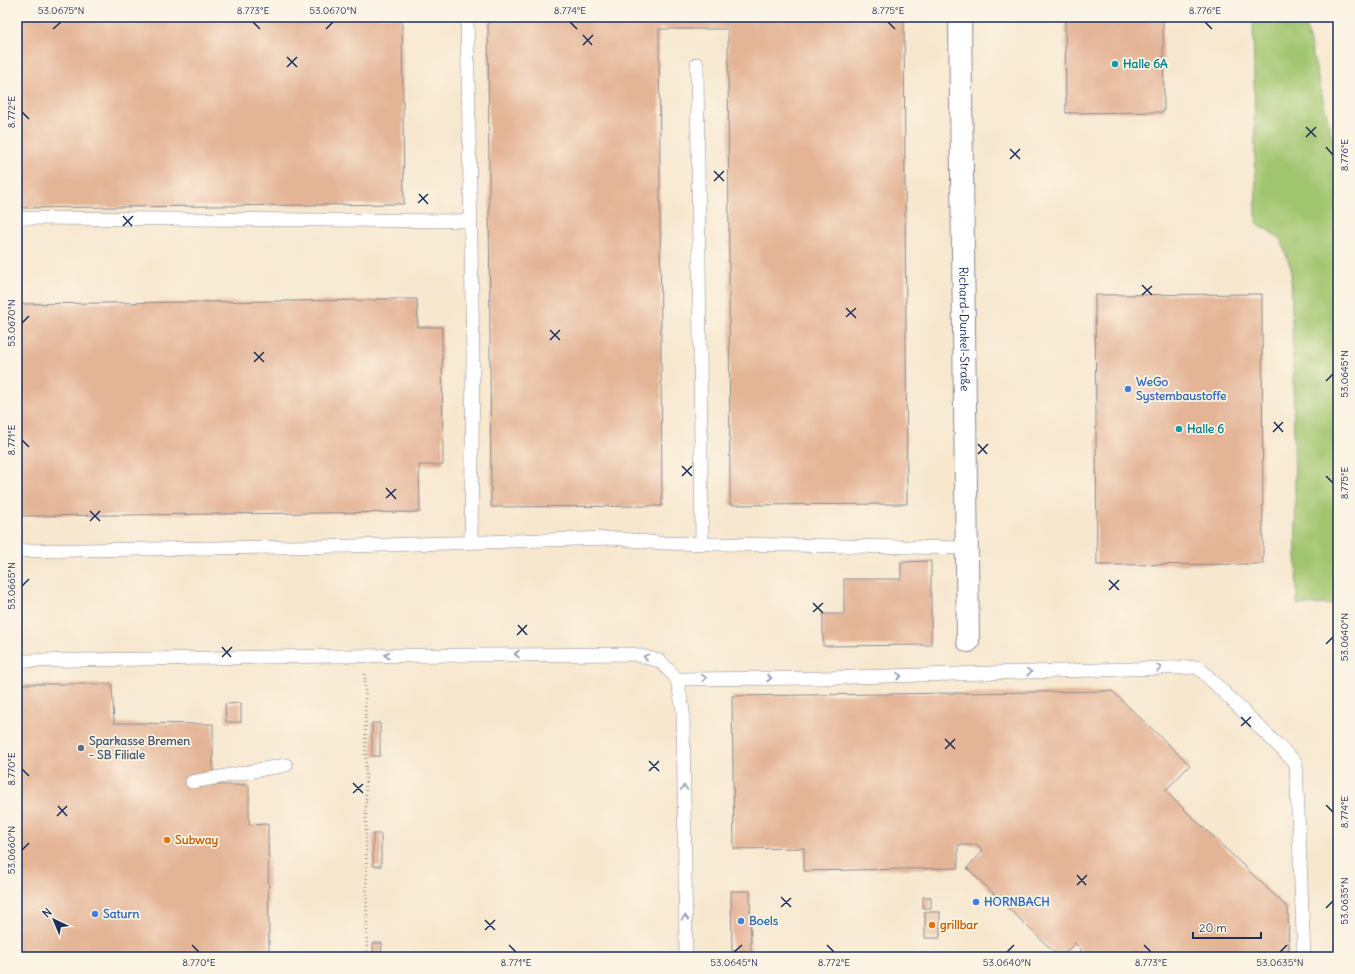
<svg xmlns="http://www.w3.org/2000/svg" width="1355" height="974" font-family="Delius,sans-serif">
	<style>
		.green { fill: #a1c56e; stroke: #5e7a66 }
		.building { fill: #e4b496 }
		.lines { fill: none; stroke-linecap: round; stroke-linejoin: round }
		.service-casing { stroke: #898b96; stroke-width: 14 }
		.minor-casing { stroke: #898b96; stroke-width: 24 }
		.path { stroke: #898b96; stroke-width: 2.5; stroke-dasharray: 1 3; stroke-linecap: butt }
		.service { stroke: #fff; stroke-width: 13 }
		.minor { stroke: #fff; stroke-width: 22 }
		.oneway { stroke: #8d97ae }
		.ticks { fill: none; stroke: #1b2f5e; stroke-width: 1.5 }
		.culture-dot { fill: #0f9aa8; stroke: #fcf5e5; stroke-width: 1.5 }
		.shop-dot { fill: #3f7fe0; stroke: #fcf5e5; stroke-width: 1.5 }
		.service-dot { fill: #5c6f8a; stroke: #fcf5e5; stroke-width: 1.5 }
		.food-dot { fill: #e8710a; stroke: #fcf5e5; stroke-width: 1.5 }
		.labels { text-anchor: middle; stroke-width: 3.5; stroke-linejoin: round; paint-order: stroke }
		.culture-label { font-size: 12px; font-weight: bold; fill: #0d838f; stroke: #fcf5e5; text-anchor: start }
		.street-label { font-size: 12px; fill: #1b2f5e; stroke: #fcf5e5 }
		.shop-label { font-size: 12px; font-weight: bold; fill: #366cbe; stroke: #fcf5e5; text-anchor: start }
		.service-label { font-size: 12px; font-weight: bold; fill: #4e5e75; stroke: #fcf5e5; text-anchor: start }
		.food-label { font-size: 12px; font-weight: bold; fill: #c56008; stroke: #fcf5e5; text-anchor: start }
		.neatline { fill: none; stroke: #1b2f5e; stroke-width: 1.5 }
		.ticks-label { font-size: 10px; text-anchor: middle; fill: #1b2f5e }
	</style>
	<rect width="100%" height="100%" fill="#fcf5e5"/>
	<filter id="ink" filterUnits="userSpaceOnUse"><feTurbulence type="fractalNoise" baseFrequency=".025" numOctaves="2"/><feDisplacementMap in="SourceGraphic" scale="8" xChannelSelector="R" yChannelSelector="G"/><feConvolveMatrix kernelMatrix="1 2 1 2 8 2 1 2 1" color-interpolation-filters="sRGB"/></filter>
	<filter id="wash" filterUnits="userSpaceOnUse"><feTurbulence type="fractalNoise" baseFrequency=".012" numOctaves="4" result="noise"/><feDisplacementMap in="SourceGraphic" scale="16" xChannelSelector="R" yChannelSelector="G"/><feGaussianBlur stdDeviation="0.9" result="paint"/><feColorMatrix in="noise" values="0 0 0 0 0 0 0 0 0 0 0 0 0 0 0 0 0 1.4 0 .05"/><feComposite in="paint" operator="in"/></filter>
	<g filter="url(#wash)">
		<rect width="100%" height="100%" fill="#f7e7cf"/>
		<path class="green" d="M1253,17H1304L1338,163V604L1297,605L1291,268L1280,239L1256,222Z"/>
		<g id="blocks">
			<path class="building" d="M17,17H402L404,204L17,208Z
				M488,17H904L907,504L730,505L728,29H659L662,506L491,507Z
				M1065,17H1163L1164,112L1066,113Z
				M1262,294L1263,564L1097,565L1095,295Z
				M376,299H417L418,327H442L443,465H419L420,512L17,516V304L376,300Z
				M931,561V645L823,646V614H844V579H901V562Z
				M17,684H112L114,723L213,724V785H249V825L268,824L269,957H17Z
				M1112,691L1190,765L1165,791L1288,908L1289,957H1075L1082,950L1075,943L1061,957H1059L967,868L983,851L978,845H958V868L804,871V848L734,849L732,696Z
				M241,703V722H226L225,704Z
				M372,723H380V756H372Z
				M373,834H381V866H373Z
				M731,891H750L751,951H732Z
				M923,897H931V908H923Z
				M925,912H940V938H925Z
				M373,943H382L381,957H373Z"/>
		</g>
	</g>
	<g filter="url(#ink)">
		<use href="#blocks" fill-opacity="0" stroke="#898b96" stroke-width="1"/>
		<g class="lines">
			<g class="service-casing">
				<path id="service" d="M467,17L473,358L471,542
					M697,64L702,544
					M17,218L471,221
					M17,551L352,546L613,538L659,543L966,548
					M17,661L336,656L633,654L660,661L677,679L683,710L686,957
					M677,679L821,678L1198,667L1296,763L1304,957
					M192,782L286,765"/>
			</g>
			<g class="minor-casing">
				<g id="minor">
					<path id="s1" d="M960,17L968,641"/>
				</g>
			</g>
			<path class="path" d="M365,674L367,957"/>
			<use href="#service" class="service"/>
			<use href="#minor" class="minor"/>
		</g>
		<defs><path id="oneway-chevron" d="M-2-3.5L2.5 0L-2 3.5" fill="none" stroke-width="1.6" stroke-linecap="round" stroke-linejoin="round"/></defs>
		<g class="oneway">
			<use href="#oneway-chevron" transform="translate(517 654) rotate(180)"/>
			<use href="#oneway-chevron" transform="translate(387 655) rotate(180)"/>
			<use href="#oneway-chevron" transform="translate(646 657) rotate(-165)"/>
			<use href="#oneway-chevron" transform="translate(1159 668) rotate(-2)"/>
			<use href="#oneway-chevron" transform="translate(1029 672) rotate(-2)"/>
			<use href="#oneway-chevron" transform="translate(899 676) rotate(-2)"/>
			<use href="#oneway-chevron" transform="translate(704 678) rotate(-2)"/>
			<use href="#oneway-chevron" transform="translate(769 678)"/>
			<use href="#oneway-chevron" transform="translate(684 788) rotate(-91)"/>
			<use href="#oneway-chevron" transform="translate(685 918) rotate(-90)"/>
		</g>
	</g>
	<path class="ticks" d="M253,22L260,29M570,22L577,29M888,22L895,29M1205,22L1212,29M53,29L61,22M326,29L333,22M583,35L592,45M583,45L593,35M287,57L297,67M287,67L297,57M22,112L29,119M1306,127L1316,137M1306,137L1316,127M1326,147L1333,155M1010,149L1020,159M1010,159L1020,149M714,171L724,181M714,181L724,171M419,194L428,204M418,203L428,194M123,216L132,226M123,226L133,216M1142,285L1152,295M1142,295L1152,286M846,308L856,318M846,317L856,308M22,323L29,316M550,330L560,340M550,340L560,330M254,352L264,362M254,362L264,352M1326,381L1333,374M1274,422L1283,432M1273,432L1283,422M22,440L29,447M978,444L987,454M978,454L988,444M682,466L692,476M682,476L692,466M1326,476L1333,483M386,488L396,499M386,498L396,489M90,511L100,521M90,521L100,511M1109,580L1119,590M22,586L29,579M1109,590L1119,580M813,603L823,613M813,612L823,603M518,625L527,635M517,635L527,625M1326,644L1333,637M222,647L231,657M222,657L232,647M1241,717L1251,727M1241,726L1251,717M945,739L955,749M945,749L955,739M649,761L659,771M22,769L29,776M649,771L659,761M353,783L363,793M353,793L363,784M1326,805L1333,812M58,806L67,816M57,816L67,806M22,850L29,843M1077,875L1086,885M1077,885L1087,875M781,897L791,907M781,907L791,898M1326,908L1333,901M485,920L495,930M485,930L495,920M192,945L199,952M509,945L516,952M827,945L834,952M1144,945L1151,952M734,952L742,945M1007,952L1014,945M1280,952L1287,945"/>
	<g class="culture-dot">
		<circle cx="1115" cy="64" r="4"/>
		<circle cx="1179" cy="429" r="4"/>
	</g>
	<g class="shop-dot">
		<circle cx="1128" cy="389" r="4"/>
		<circle cx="976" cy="902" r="4"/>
		<circle cx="95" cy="914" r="4"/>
		<circle cx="741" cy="921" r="4"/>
	</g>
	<circle class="service-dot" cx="81" cy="748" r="4"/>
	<g class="food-dot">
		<circle cx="167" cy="840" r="4"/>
		<circle cx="932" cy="925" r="4"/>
	</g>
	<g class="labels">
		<g class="culture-label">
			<text x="1123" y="68">Halle 6A</text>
			<text x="1187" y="433">Halle 6</text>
		</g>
		<g class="street-label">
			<text dy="4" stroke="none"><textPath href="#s1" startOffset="312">Richard-Dunkel-Straße</textPath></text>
		</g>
		<g class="shop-label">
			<text x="1136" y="386">WeGo<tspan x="1136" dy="14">Systembaustoffe</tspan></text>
			<text x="984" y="906">HORNBACH</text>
			<text x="103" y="918">Saturn</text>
			<text x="749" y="925">Boels</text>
		</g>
		<g class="service-label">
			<text x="89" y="745">Sparkasse Bremen<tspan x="89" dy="14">- SB Filiale</tspan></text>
		</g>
		<g class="food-label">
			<text x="175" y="844">Subway</text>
			<text x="940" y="929">grillbar</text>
		</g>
	</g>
	<rect width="1355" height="974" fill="none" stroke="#fcf5e5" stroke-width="44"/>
	<g transform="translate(54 920) rotate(316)" stroke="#fcf5e5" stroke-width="3" paint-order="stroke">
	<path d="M0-3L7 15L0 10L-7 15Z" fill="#1b2f5e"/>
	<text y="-6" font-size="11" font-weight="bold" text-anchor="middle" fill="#1b2f5e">N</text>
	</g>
	<path d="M1193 932v6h68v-6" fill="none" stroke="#1b2f5e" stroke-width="2"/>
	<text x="1199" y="932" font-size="12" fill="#1b2f5e" stroke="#fcf5e5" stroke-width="3" paint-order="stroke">20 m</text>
	<rect x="22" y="22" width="1311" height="930" class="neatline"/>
	<g class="ticks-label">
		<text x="61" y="14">53.0675°N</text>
		<text x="253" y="14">8.773°E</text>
		<text x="333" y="14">53.0670°N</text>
		<text x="570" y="14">8.774°E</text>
		<text x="888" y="14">8.775°E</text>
		<text x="1205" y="14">8.776°E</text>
		<text transform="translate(11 112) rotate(-90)" y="4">8.772°E</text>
		<text transform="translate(1344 155) rotate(-90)" y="4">8.776°E</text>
		<text transform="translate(11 323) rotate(-90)" y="4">53.0670°N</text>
		<text transform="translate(1344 374) rotate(-90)" y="4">53.0645°N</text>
		<text transform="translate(11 440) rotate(-90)" y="4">8.771°E</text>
		<text transform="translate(1344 483) rotate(-90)" y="4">8.775°E</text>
		<text transform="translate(11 586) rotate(-90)" y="4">53.0665°N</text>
		<text transform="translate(1344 637) rotate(-90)" y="4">53.0640°N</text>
		<text transform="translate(11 769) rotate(-90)" y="4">8.770°E</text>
		<text transform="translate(1344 812) rotate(-90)" y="4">8.774°E</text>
		<text transform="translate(11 850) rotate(-90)" y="4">53.0660°N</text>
		<text transform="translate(1344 901) rotate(-90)" y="4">53.0635°N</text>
		<text x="199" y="966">8.770°E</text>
		<text x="516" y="966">8.771°E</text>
		<text x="734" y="966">53.0645°N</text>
		<text x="834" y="966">8.772°E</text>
		<text x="1007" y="966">53.0640°N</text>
		<text x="1151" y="966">8.773°E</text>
		<text x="1280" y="966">53.0635°N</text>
	</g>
</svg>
